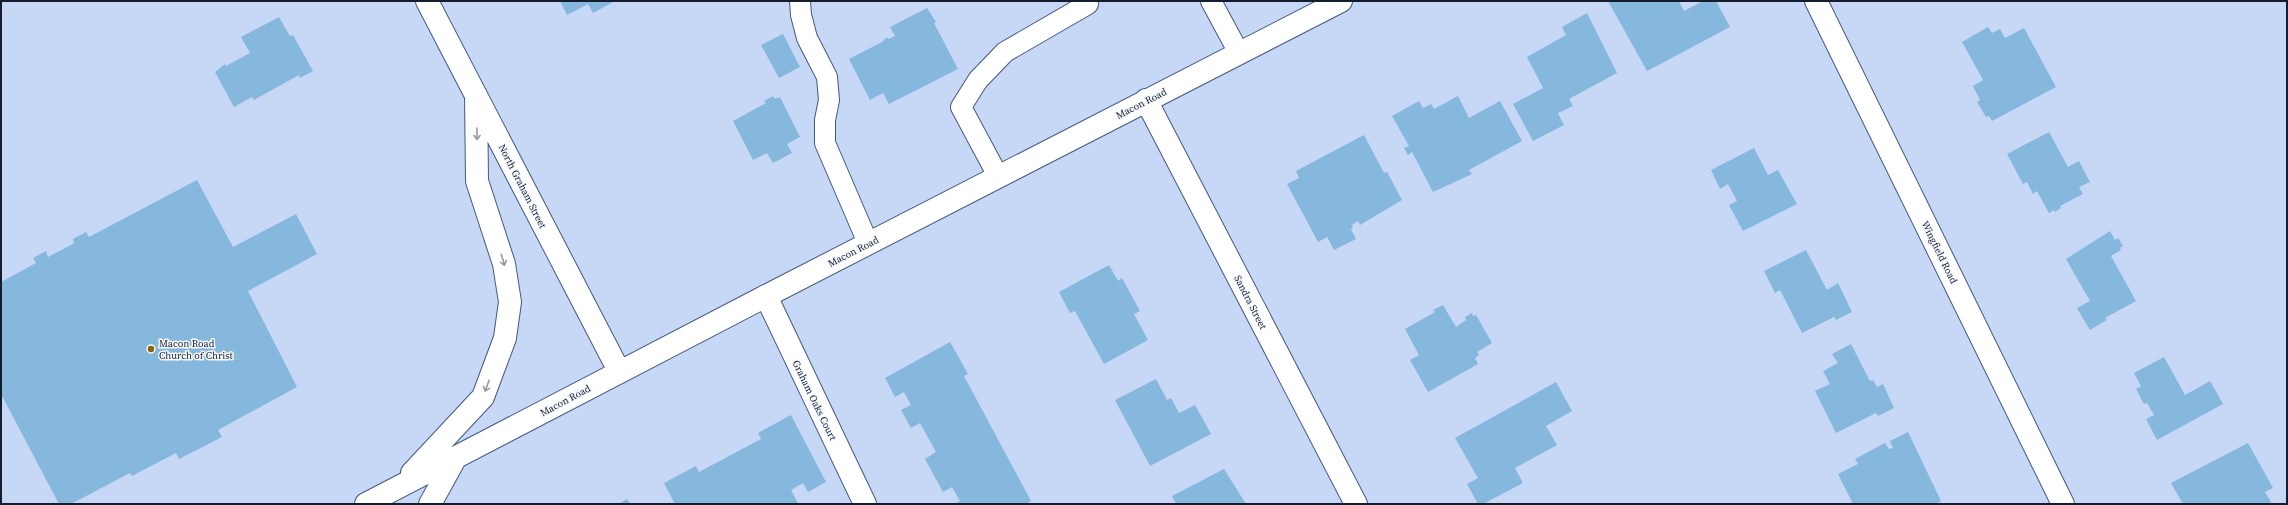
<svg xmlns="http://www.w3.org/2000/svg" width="2288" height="505" font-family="'Source Serif 4',serif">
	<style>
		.building { fill: #86b7dc }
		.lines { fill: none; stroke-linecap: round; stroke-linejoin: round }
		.lane-casing { stroke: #425983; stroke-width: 22 }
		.street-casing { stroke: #425983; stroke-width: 24 }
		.secondary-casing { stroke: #425983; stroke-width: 24 }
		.lane { stroke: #fff; stroke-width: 20 }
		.street { stroke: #fff; stroke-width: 22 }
		.secondary { stroke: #fff; stroke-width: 22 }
		.oneway { stroke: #9599a1 }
		.poi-dot { fill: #8b6505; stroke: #f5f8fd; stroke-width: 1.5 }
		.labels { text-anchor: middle; stroke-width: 3; stroke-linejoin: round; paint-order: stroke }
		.street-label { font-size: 10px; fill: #131d2e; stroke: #f5f8fd }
		.poi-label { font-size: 10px; fill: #131d2e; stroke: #f5f8fd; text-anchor: start }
	</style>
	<rect width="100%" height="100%" fill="#c7d8f6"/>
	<path class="building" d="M560,1H615L593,13L588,4L567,15Z
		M1608,1H1679L1684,11L1703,1H1716L1730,27L1647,71Z
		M927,8L936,22L934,23L958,69L889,104L883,93L870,100L849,59L882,42L887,37L888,39L895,36L890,27Z
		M1587,13L1617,73L1569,99L1573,106L1558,113L1564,125L1533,141L1513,104L1543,88L1527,57L1566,35L1562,27Z
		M279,17L290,36L293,35L313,71L300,78L299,75L254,100L252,97L234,107L215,72L225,64L226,66L250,53L241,37Z
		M1988,27L1992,33L2000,29L2005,38L2024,28L2056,87L1992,121L1989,116L1986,117L1977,102L1980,100L1973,86L1983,80L1962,42Z
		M783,34L800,67L779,78L761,45Z
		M773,96L775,99L780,97L800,137L787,144L792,153L773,163L767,153L753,160L733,121L766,103L764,101Z
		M1458,96L1469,118L1500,101L1522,141L1469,170L1472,174L1433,192L1412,152L1408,155L1404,148L1409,146L1392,116L1419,101L1423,108L1431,104L1434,109Z
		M2049,132L2068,167L2079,161L2090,182L2079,187L2083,194L2060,206L2061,208L2055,212L2054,210L2049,213L2037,191L2033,194L2027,182L2023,184L2007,154Z
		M1364,135L1384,173L1387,172L1402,200L1360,225L1358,221L1352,225L1353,227L1351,229L1356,239L1334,250L1327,237L1318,242L1287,184L1299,178L1296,171Z
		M1754,148L1768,175L1778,170L1797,204L1743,231L1729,205L1737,201L1728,184L1720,189L1711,170Z
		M197,180L233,247L296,214L317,254L248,291L297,387L218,430L222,437L179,459L176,453L132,476L130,473L71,504H59L1,394V282L36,263L33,258L46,251L48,257L69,246L74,243L73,239L86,232L89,237Z
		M2110,231L2115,240L2118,238L2123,246L2120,248L2121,250L2111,256L2136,301L2105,318L2107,320L2090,330L2077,308L2090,301L2066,259Z
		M1806,250L1827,290L1838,283L1852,312L1836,320L1834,317L1802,333L1780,290L1775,293L1764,271Z
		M1109,265L1118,281L1122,278L1140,311L1134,314L1148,340L1104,364L1075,311L1070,313L1059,292Z
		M1443,305L1456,327L1466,320L1465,317L1472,313L1473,316L1476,315L1492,343L1477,352L1479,355L1475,358L1478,364L1428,392L1410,360L1419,355L1405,329L1435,312L1433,310Z
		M950,342L968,374L964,376L1031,501L1026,504H954L960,501L952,487L943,492L925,459L936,452L920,423L911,428L901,410L911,405L904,392L895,397L885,378Z
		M1851,344L1870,381L1873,380L1877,387L1883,384L1894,408L1878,416L1876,413L1836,433L1815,391L1830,384L1823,371L1838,363L1832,354Z
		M2164,357L2185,395L2210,381L2223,404L2157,440L2146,419L2154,415L2147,403L2144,404L2136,389L2141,386L2134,373Z
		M1156,379L1167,400L1171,398L1179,413L1195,405L1211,434L1150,466L1115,400Z
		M1556,382L1572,411L1546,426L1557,445L1515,468L1523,483L1483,504H1478L1467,484L1478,478L1455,438Z
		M791,415L826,482L808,492L803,483L791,490L798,503L675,504L664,483L696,466L699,472L761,439L758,433Z
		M1908,432L1941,501L1935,504H1853L1838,474L1858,464L1855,459L1885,443L1889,449L1893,448L1890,441Z
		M2248,443L2273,488L2265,492L2271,502L2268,504H2183L2171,483Z
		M1224,469L1246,504H1176L1172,496Z
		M627,499L630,504H619Z"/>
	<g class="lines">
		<g class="lane-casing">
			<path id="lane" d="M800,1L801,15L807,38L827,77L829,100L825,120V143L868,243
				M1211,1L1239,53
				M998,176L961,107L978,80L1005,52L1088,4L1086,1"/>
		</g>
		<g class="street-casing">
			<path id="street" d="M1816,1L2063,504
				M1146,100L1356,504
				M766,296L865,504"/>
		</g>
		<g class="secondary-casing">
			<path id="secondary" d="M427,1L619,371
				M412,473L483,397L505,338L510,302L504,264L477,181L476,95
				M366,504L766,296L1341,1
				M430,504L456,457"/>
		</g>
		<use href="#lane" class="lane"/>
		<use href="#street" class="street"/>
		<use href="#secondary" class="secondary"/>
	</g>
	<defs><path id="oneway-shaft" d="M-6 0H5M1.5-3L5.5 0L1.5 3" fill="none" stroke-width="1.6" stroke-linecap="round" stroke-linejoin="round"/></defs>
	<g class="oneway">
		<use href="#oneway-shaft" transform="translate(477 134) rotate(90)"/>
		<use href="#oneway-shaft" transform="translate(503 260) rotate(73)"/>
		<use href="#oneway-shaft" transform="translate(487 386) rotate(110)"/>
	</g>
	<circle class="poi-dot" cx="151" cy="349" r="4"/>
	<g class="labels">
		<g class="street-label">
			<text transform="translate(1141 103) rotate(-27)" y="4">Macon Road</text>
			<text transform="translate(523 186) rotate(63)" y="4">North Graham Street</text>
			<text transform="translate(853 251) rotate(-27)" y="4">Macon Road</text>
			<text transform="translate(1940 252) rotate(64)" y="4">Wingfield Road</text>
			<text transform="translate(1251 302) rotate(63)" y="4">Sandra Street</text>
			<text transform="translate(565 400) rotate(-28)" y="4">Macon Road</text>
			<text transform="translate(815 400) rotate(64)" y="4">Graham Oaks Court</text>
		</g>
		<g class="poi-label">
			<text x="159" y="347">Macon Road<tspan x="159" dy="12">Church of Christ</tspan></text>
		</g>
	</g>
	<rect width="2288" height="505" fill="none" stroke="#131d2e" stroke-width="4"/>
</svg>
